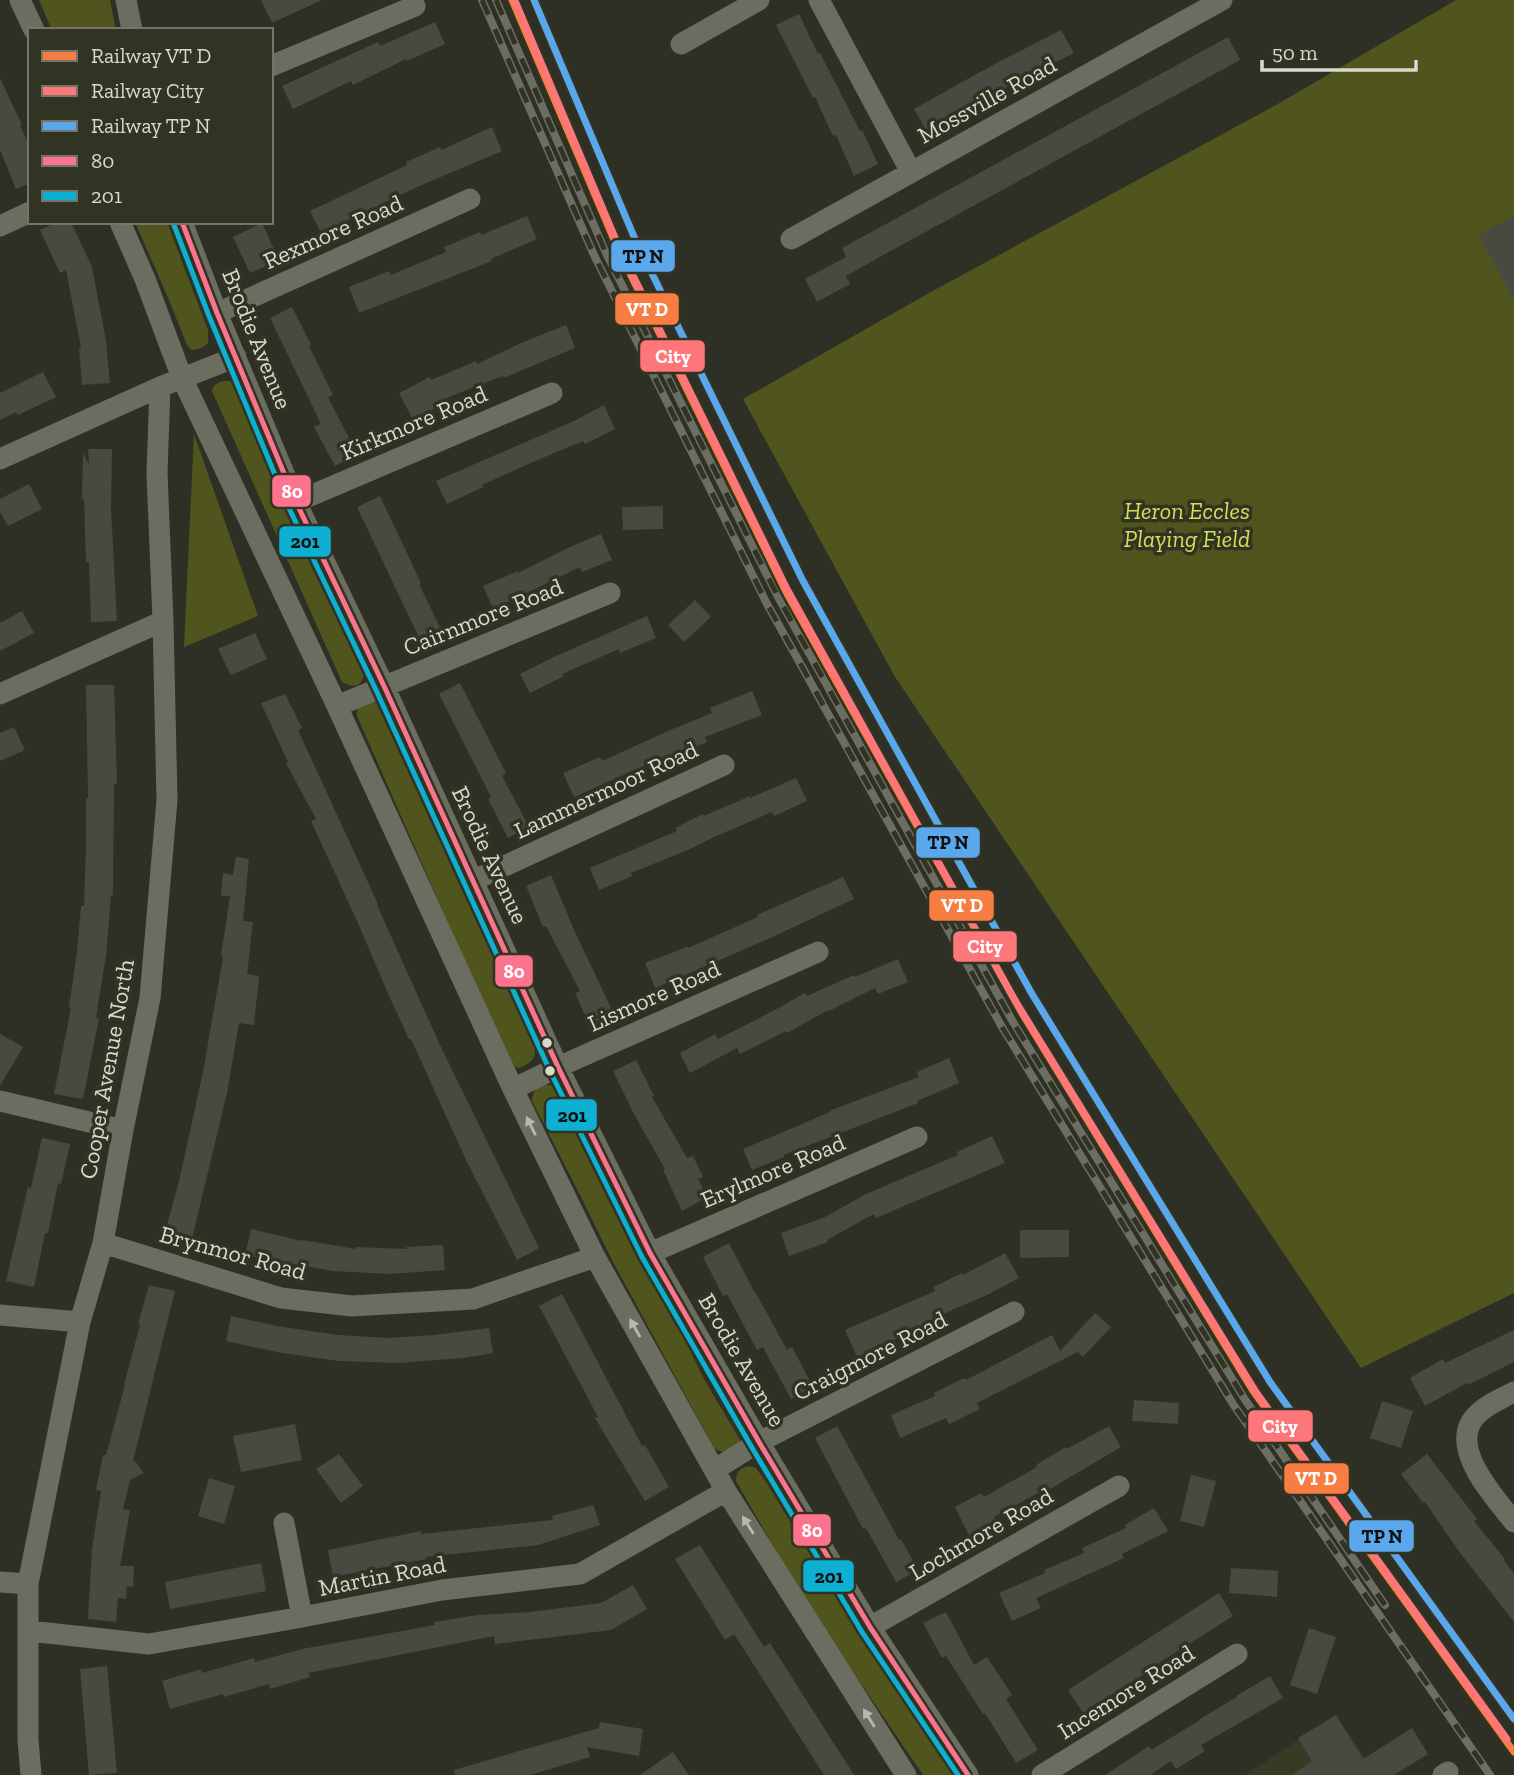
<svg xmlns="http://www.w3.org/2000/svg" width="1514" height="1775" font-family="'Zilla Slab',serif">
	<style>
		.built { fill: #383a24 }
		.green { fill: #50551e }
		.building { fill: #484940 }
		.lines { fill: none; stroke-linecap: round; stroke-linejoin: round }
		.minor { stroke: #6b6d60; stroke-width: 21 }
		.rail-casing { stroke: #6c6e63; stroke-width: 8 }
		.rail { stroke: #313323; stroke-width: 5; stroke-dasharray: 16; stroke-linecap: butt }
		.bus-1-casing { stroke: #313323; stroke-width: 10 }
		.bus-2-casing { stroke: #313323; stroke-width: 10 }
		.bus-1 { stroke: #fc738d; stroke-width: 5 }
		.bus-2 { stroke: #0dafd3; stroke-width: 5 }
		.rail-1-casing { stroke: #313323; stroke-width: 12 }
		.rail-2-casing { stroke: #313323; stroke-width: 12 }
		.rail-3-casing { stroke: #313323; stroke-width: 12 }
		.rail-1 { stroke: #f77d43; stroke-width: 7 }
		.rail-2 { stroke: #fd767a; stroke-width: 7 }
		.rail-3 { stroke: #5aa8eb; stroke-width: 7 }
		.oneway { fill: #b7b9ae }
		.bus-dot { fill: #d8d9cf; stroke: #313323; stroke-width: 2.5 }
		.labels { text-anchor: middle; stroke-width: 7; stroke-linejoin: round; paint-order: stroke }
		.street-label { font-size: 24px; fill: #d8d9cf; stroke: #313323 }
		.park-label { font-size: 24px; font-style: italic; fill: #d3df57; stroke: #313323 }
		.line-badge { stroke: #313323; stroke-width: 2.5 }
		.badge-label { font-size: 19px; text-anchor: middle; font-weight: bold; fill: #fff }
		.pale-badge-label { font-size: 19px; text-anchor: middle; font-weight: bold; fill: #111 }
	</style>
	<rect width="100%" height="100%" fill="#2e3026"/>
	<path class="built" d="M1336,1715L1377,1775H1245Z"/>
	<path class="green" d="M39,0H110L116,30H52Z
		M1456,0H1514V1293L1361,1368L895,677L743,399L929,293L1276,105Z
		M135,222H167L208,330V343C203,347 199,350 192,350L187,345L169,300Z
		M229,381L236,385L242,398L364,671C363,687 355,689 342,682L212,391C214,382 221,381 229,381Z
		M194,434L258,616L184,647Z
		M372,701L380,705L458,881L531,1036C537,1054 538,1060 519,1068L511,1066L357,716V710L360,705Z
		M542,1085H550L555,1088L641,1260L684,1338L704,1379L740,1440L739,1448C728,1453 724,1454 714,1448L612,1260L579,1193L532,1101C533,1093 534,1088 542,1085Z
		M749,1466L756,1468L768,1485L854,1627L954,1775H923L836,1647L787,1570L736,1481C736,1472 740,1468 749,1466Z"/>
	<path class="building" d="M261,0H322L272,23Z
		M799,14L818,54L820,53L860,131L862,130L878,164L854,176L836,135L833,136L815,97L813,98L776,25Z
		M435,22L445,44L407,61L406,59L353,85L351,81L293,109L282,86L378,42L380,46Z
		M1061,30L1074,53L1018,81L927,132L914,109L989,67Z
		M1228,37L1240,60L887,253L846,276L850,284L817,302L805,279L846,257L842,248Z
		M0,78L22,125H20L30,147V183L16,189L0,150Z
		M492,127L502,151L417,187L321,233L310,211L407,165L406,162L440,147L441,150Z
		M527,216L537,239L491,259L492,261L359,313L349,287L389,271L391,275L446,252L444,247L480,232L481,235Z
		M1514,216V300L1479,235Z
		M57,222H71L92,267L106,341L110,383L82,385L79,348H81L66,270L60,273L40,230Z
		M262,223L279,260L250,273L233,237Z
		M292,307L311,345L309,346L333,395L328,397L357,454L335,466L314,427L321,424L270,318Z
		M566,325L575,348L504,378L503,376L441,400L443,404L413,420L399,393L430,377L431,380L476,361L477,364L521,343Z
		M43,372L56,397L18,415L16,412L0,420V393Z
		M604,405L615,429L585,444L583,441L533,462L482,485L483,487L447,504L436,481L574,421Z
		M88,449H112L111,508L117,621L91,622L89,562H86L84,499H82L83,453L89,465Z
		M29,484L42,509L8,526L0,512V499Z
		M380,496L421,583L419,584L445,638L424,648L357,507Z
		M663,506V529L623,530L622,507Z
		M601,534L612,560L582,572L580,567L527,593V594L493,608L483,586L518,571V573L572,546Z
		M695,600L711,617L684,642L668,625Z
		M22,611L34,633L0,651V623Z
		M647,616L656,638L620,653L619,649L562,674L564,676L530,693L520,674L554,657Z
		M255,633L267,659L231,675L218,649Z
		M460,683L506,773L502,776L529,827L508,838L488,799L491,797L439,694Z
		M86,685H114L117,784H114L113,895H111L106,955L96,1018H99L83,1099L54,1094L71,1008L69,1007L77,952L81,906H84L86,847V798H88Z
		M752,691L762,715L705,737L707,742L671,757L670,754L574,797L563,773L600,757L602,761L668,731L712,713L710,708Z
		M285,694L302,728L298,730L378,904L377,905L439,1043L539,1248L517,1260L466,1160L411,1039H409L389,996L358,923L311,821L316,819L286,763L288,762L261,703Z
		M14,727L25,750L0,761V733Z
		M796,778L807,801L774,816L772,812L714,837L688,850L631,873L632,876L599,890L590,868L677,831L675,828L703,814L704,816L750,796V798Z
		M236,857L249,859L243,921L253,922L247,974L259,976L254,1025L239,1023L227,1093L190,1247L163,1240L179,1181L203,1072L223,957L221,956L230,896H221L223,873L233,875Z
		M551,875L574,930L614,1014L590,1026L575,993L580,991L546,926L543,927L526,886Z
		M843,877L854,899L768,939L655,988L645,963L687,947L688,948L758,917L757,915Z
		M898,959L908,982L878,994L875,988L829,1011L828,1010L787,1033L786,1031L740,1054L737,1048L690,1073L680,1053L715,1034L718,1039L775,1010L805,993L807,996L854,975L855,977Z
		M0,1034L23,1047L0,1086Z
		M949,1058L959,1083L917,1101L918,1103L784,1155V1157L752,1170L743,1149L830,1112L829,1111L919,1077L917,1072Z
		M636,1060L654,1096L652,1097L687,1158L693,1156L703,1177L698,1179L708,1197L682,1211L663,1170L665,1169L634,1114L613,1071Z
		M992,1136L1005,1163L876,1218L874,1214L827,1240L828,1242L789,1256L781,1233L825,1217L866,1194L958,1155L957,1152Z
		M42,1138L70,1144L61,1184L58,1183L48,1233H45L34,1287L6,1281L28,1187L31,1188Z
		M251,1229L302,1241V1240L356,1249V1247L407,1249L406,1247L443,1245L445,1270L390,1274L333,1271L245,1255Z
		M1020,1230H1069V1257L1020,1258Z
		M729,1243L755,1293H756L787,1350L792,1347L813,1387L791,1399L763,1347L757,1350L727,1294L723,1296L703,1257Z
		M1005,1253L1019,1278L987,1295L936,1317L938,1320L857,1357L845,1330L935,1291L933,1287L962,1273L963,1275Z
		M149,1285L175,1291L133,1461L136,1462L144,1473L130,1480L123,1509L130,1510L120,1566H134L133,1587L127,1586L126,1599L118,1598L116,1622L88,1619L92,1549L101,1491L96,1490L103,1455H106L125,1385H124L140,1325L138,1324Z
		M562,1294L642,1446L645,1445L669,1487L645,1501L595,1418L598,1417L539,1306Z
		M1095,1313L1111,1327L1083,1357L1078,1352L1034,1374L977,1403L980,1409L949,1424L946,1418L900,1438L891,1415L935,1396L934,1393L964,1378L966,1380L1052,1335L1060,1351Z
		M231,1316L277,1326L338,1335L388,1338L433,1335L489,1328L493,1353L463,1358L397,1363L339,1361L282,1353L226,1341Z
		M1514,1330V1362L1468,1385L1467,1383L1425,1406L1410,1378L1443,1359L1445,1363Z
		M1134,1400L1179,1403L1178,1424L1132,1421Z
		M1382,1401L1413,1411L1401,1448L1370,1438Z
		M295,1424L302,1460L241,1472L233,1436Z
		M837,1426L899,1540L901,1539L918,1570L896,1582L866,1528L863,1529L815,1438Z
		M1109,1426L1121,1447L1050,1489L1049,1487L994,1517L996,1521L969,1535L955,1507L981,1493L984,1497L1037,1467L1036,1465L1066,1447L1067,1449Z
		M339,1454L363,1486L341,1503L316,1469Z
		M1427,1454L1477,1519L1474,1521L1505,1559L1504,1560L1514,1574V1622L1458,1550L1425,1502L1423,1503L1401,1474Z
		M1191,1475L1216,1481L1204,1527L1180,1521Z
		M209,1478L235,1486L224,1524L198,1516Z
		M593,1505L600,1525L538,1545L426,1557V1559L333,1577L328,1550L421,1531V1534L553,1520L552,1516Z
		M1154,1508L1168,1531L1122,1554L1124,1558L1036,1598L1041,1608L1012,1621L999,1593L1045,1573L1044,1570L1084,1553L1082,1548L1126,1528L1125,1525Z
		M700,1545L764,1647L770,1643L854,1775H824L734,1634L725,1640L675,1559Z
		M261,1563L266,1591L170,1609L165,1582Z
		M1231,1568L1278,1571L1277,1597L1229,1593Z
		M633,1585L647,1609L611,1630L495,1644L494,1636L308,1673L310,1677L270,1689L269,1684L224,1697L223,1694L170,1709L162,1681L201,1669L202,1673L254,1658L255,1662L302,1649L435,1625L434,1622L477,1615L530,1612L601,1603Z
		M1219,1593L1233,1616L1151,1668L1152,1669L1083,1713L1068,1690Z
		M946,1612L974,1665L987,1657L1012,1695L1006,1699L1038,1750L1016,1763L985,1713L983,1714L946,1656L942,1658L923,1623Z
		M1309,1628L1336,1637L1317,1694L1290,1685Z
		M107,1666L117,1773L89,1775L80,1669Z
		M1270,1676L1283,1698L1201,1745L1205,1751L1176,1769L1171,1761L1150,1775H1105L1149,1746L1151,1750L1200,1720V1719L1237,1697L1236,1696Z
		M1336,1715L1363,1759L1412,1728L1428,1754L1394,1775H1292L1312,1761L1298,1738Z
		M600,1722L643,1729L639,1756L587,1747L590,1757L530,1775H455L454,1770L599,1728Z
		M673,1752L689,1775H640Z"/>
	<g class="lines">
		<path class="minor" d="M20,0L34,30
			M126,0L132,30
			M819,0L911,172
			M681,44L759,0
			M271,66L415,6
			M120,222L145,279L182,378L337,706L513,1089L595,1257L726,1491L906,1775
			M182,222L217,313L296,502L384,686L558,1067L650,1253L759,1442L870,1627L968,1775
			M0,226L30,212
			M791,239L1222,0
			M217,313L470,199
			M0,459L160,387
			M296,502L552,393
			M0,694L163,621
			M337,706L610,593
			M472,881L724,765
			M513,1089L558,1067L818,952
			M0,1101L123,1130
			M103,1243L281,1298L352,1306L473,1299L595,1257
			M650,1253L917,1137
			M0,1315L80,1322
			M1514,1392C1503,1398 1490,1403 1481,1411C1442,1442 1494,1496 1514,1522
			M714,1470L759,1442L1014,1312
			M284,1523L302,1617
			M0,1582L28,1584
			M870,1627L1119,1486
			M29,1631L149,1644L302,1617L442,1590L580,1574L726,1491
			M31,1775L28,1740V1584L80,1322L103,1243L123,1130L150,998L167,800L163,621L157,473L160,387L236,357
			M1042,1775L1237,1654
			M1443,1775L1448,1772"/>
		<g class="rail-casing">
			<path id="rail" d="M482,0L594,255L766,602L1002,1027L1233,1404L1490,1775
				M496,0L606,253L777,595L1013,1022L1244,1398L1385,1605"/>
		</g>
		<use href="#rail" class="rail"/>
		<g class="bus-1-casing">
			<path id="bus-1" d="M182,222L217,313L296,502L384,686L558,1067L650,1253L759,1442L870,1627L968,1775"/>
		</g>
		<g class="bus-2-casing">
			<path id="bus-2" d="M174,225L209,316L288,506L376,690L550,1071L642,1257L751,1446L862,1632L958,1775"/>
		</g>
		<use href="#bus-1" class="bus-1"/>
		<use href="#bus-2" class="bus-2"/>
		<g class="rail-1-casing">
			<path id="rail-1" d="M512,0L617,247L786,592L1023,1015L1253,1391L1514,1752"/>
		</g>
		<g class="rail-2-casing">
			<path id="rail-2" d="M516,3L619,247L787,589L1016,1002L1256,1392L1507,1739"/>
		</g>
		<g class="rail-3-casing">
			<path id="rail-3" d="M534,0L635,239L803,581L1032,994L1270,1382L1514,1719"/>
		</g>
		<use href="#rail-1" class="rail-1"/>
		<use href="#rail-2" class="rail-2"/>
		<use href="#rail-3" class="rail-3"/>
	</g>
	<defs><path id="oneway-solid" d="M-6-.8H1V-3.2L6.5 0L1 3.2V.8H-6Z" transform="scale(1.75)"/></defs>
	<g class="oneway">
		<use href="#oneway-solid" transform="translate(531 1126) rotate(-116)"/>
		<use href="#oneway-solid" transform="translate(635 1328) rotate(-119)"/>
		<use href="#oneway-solid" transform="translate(748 1525) rotate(-122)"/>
		<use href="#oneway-solid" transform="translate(869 1718) rotate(-122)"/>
	</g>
	<g class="bus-dot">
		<circle cx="547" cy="1043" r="6"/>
		<circle cx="550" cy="1071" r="6"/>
	</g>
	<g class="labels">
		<g class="street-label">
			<text transform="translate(987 100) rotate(-29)" y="8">Mossville Road</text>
			<text transform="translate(333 232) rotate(-24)" y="8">Rexmore Road</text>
			<text transform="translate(257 339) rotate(68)" y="8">Brodie Avenue</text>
			<text transform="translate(414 423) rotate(-23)" y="8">Kirkmore Road</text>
			<text transform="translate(483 617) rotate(-22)" y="8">Cairnmore Road</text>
			<text transform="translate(606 790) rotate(-25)" y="8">Lammermoor Road</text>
			<text transform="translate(490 855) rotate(65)" y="8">Brodie Avenue</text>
			<text transform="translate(654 996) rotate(-24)" y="8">Lismore Road</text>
			<text transform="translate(107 1069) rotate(-80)" y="8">Cooper Avenue North</text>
			<text transform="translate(773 1171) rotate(-23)" y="8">Erylmore Road</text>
			<text transform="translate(233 1253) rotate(15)" y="8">Brynmor Road</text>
			<text transform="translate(870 1356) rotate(-27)" y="8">Craigmore Road</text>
			<text transform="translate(742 1360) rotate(60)" y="8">Brodie Avenue</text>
			<text transform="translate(981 1534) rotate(-30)" y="8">Lochmore Road</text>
			<text transform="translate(382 1576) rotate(-11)" y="8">Martin Road</text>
			<text transform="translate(1126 1692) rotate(-32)" y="8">Incemore Road</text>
		</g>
		<g class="park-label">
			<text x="1187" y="519">Heron Eccles<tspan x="1187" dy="28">Playing Field</tspan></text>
		</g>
	</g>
	<g class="line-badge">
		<rect x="610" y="239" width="66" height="34" rx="7" fill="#5aa8eb"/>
		<rect x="614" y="292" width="66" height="34" rx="7" fill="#f77d43"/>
		<rect x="639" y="339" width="67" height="34" rx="7" fill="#fd767a"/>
		<rect x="271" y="474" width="41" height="34" rx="7" fill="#fc738d"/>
		<rect x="278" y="525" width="54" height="33" rx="7" fill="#0dafd3"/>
		<rect x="915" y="826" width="66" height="33" rx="7" fill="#5aa8eb"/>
		<rect x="928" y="889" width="67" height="33" rx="7" fill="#f77d43"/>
		<rect x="952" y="930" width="66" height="33" rx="7" fill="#fd767a"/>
		<rect x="494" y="954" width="40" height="34" rx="7" fill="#fc738d"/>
		<rect x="545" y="1098" width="53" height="34" rx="7" fill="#0dafd3"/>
		<rect x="1247" y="1409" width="67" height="34" rx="7" fill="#fd767a"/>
		<rect x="1283" y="1462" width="67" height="33" rx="7" fill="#f77d43"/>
		<rect x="792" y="1513" width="40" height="34" rx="7" fill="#fc738d"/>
		<rect x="1348" y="1519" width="67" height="34" rx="7" fill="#5aa8eb"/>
		<rect x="802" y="1559" width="53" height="34" rx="7" fill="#0dafd3"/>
	</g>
	<g class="badge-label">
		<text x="647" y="316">VT D</text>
		<text x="673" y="363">City</text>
		<text x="292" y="498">80</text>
		<text x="962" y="912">VT D</text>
		<text x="985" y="953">City</text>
		<text x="514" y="978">80</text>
		<text x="1280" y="1433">City</text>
		<text x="1316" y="1485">VT D</text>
		<text x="812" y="1537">80</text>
	</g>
	<g class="pale-badge-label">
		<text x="643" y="263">TP N</text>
		<text x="305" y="548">201</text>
		<text x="948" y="849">TP N</text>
		<text x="572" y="1122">201</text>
		<text x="1382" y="1543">TP N</text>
		<text x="829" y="1583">201</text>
	</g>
	<rect x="28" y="28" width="245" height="196" fill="#313323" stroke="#747568" stroke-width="2"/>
	<rect x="42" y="51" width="35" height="10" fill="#f77d43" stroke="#747568" stroke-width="2"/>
	<text x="91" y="63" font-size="21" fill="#d8d9cf">Railway VT D</text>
	<rect x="42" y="86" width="35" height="10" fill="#fd767a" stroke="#747568" stroke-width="2"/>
	<text x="91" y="98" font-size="21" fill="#d8d9cf">Railway City</text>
	<rect x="42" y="121" width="35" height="10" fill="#5aa8eb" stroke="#747568" stroke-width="2"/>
	<text x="91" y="133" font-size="21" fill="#d8d9cf">Railway TP N</text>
	<rect x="42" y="156" width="35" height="10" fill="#fc738d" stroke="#747568" stroke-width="2"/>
	<text x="91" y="168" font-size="21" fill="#d8d9cf">80</text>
	<rect x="42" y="191" width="35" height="10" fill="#0dafd3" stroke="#747568" stroke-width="2"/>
	<text x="91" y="203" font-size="21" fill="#d8d9cf">201</text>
	<path d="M1262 60v10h154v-10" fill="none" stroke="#d8d9cf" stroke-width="3.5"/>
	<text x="1272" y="60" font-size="21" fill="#d8d9cf" stroke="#313323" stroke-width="5" paint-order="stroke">50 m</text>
</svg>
